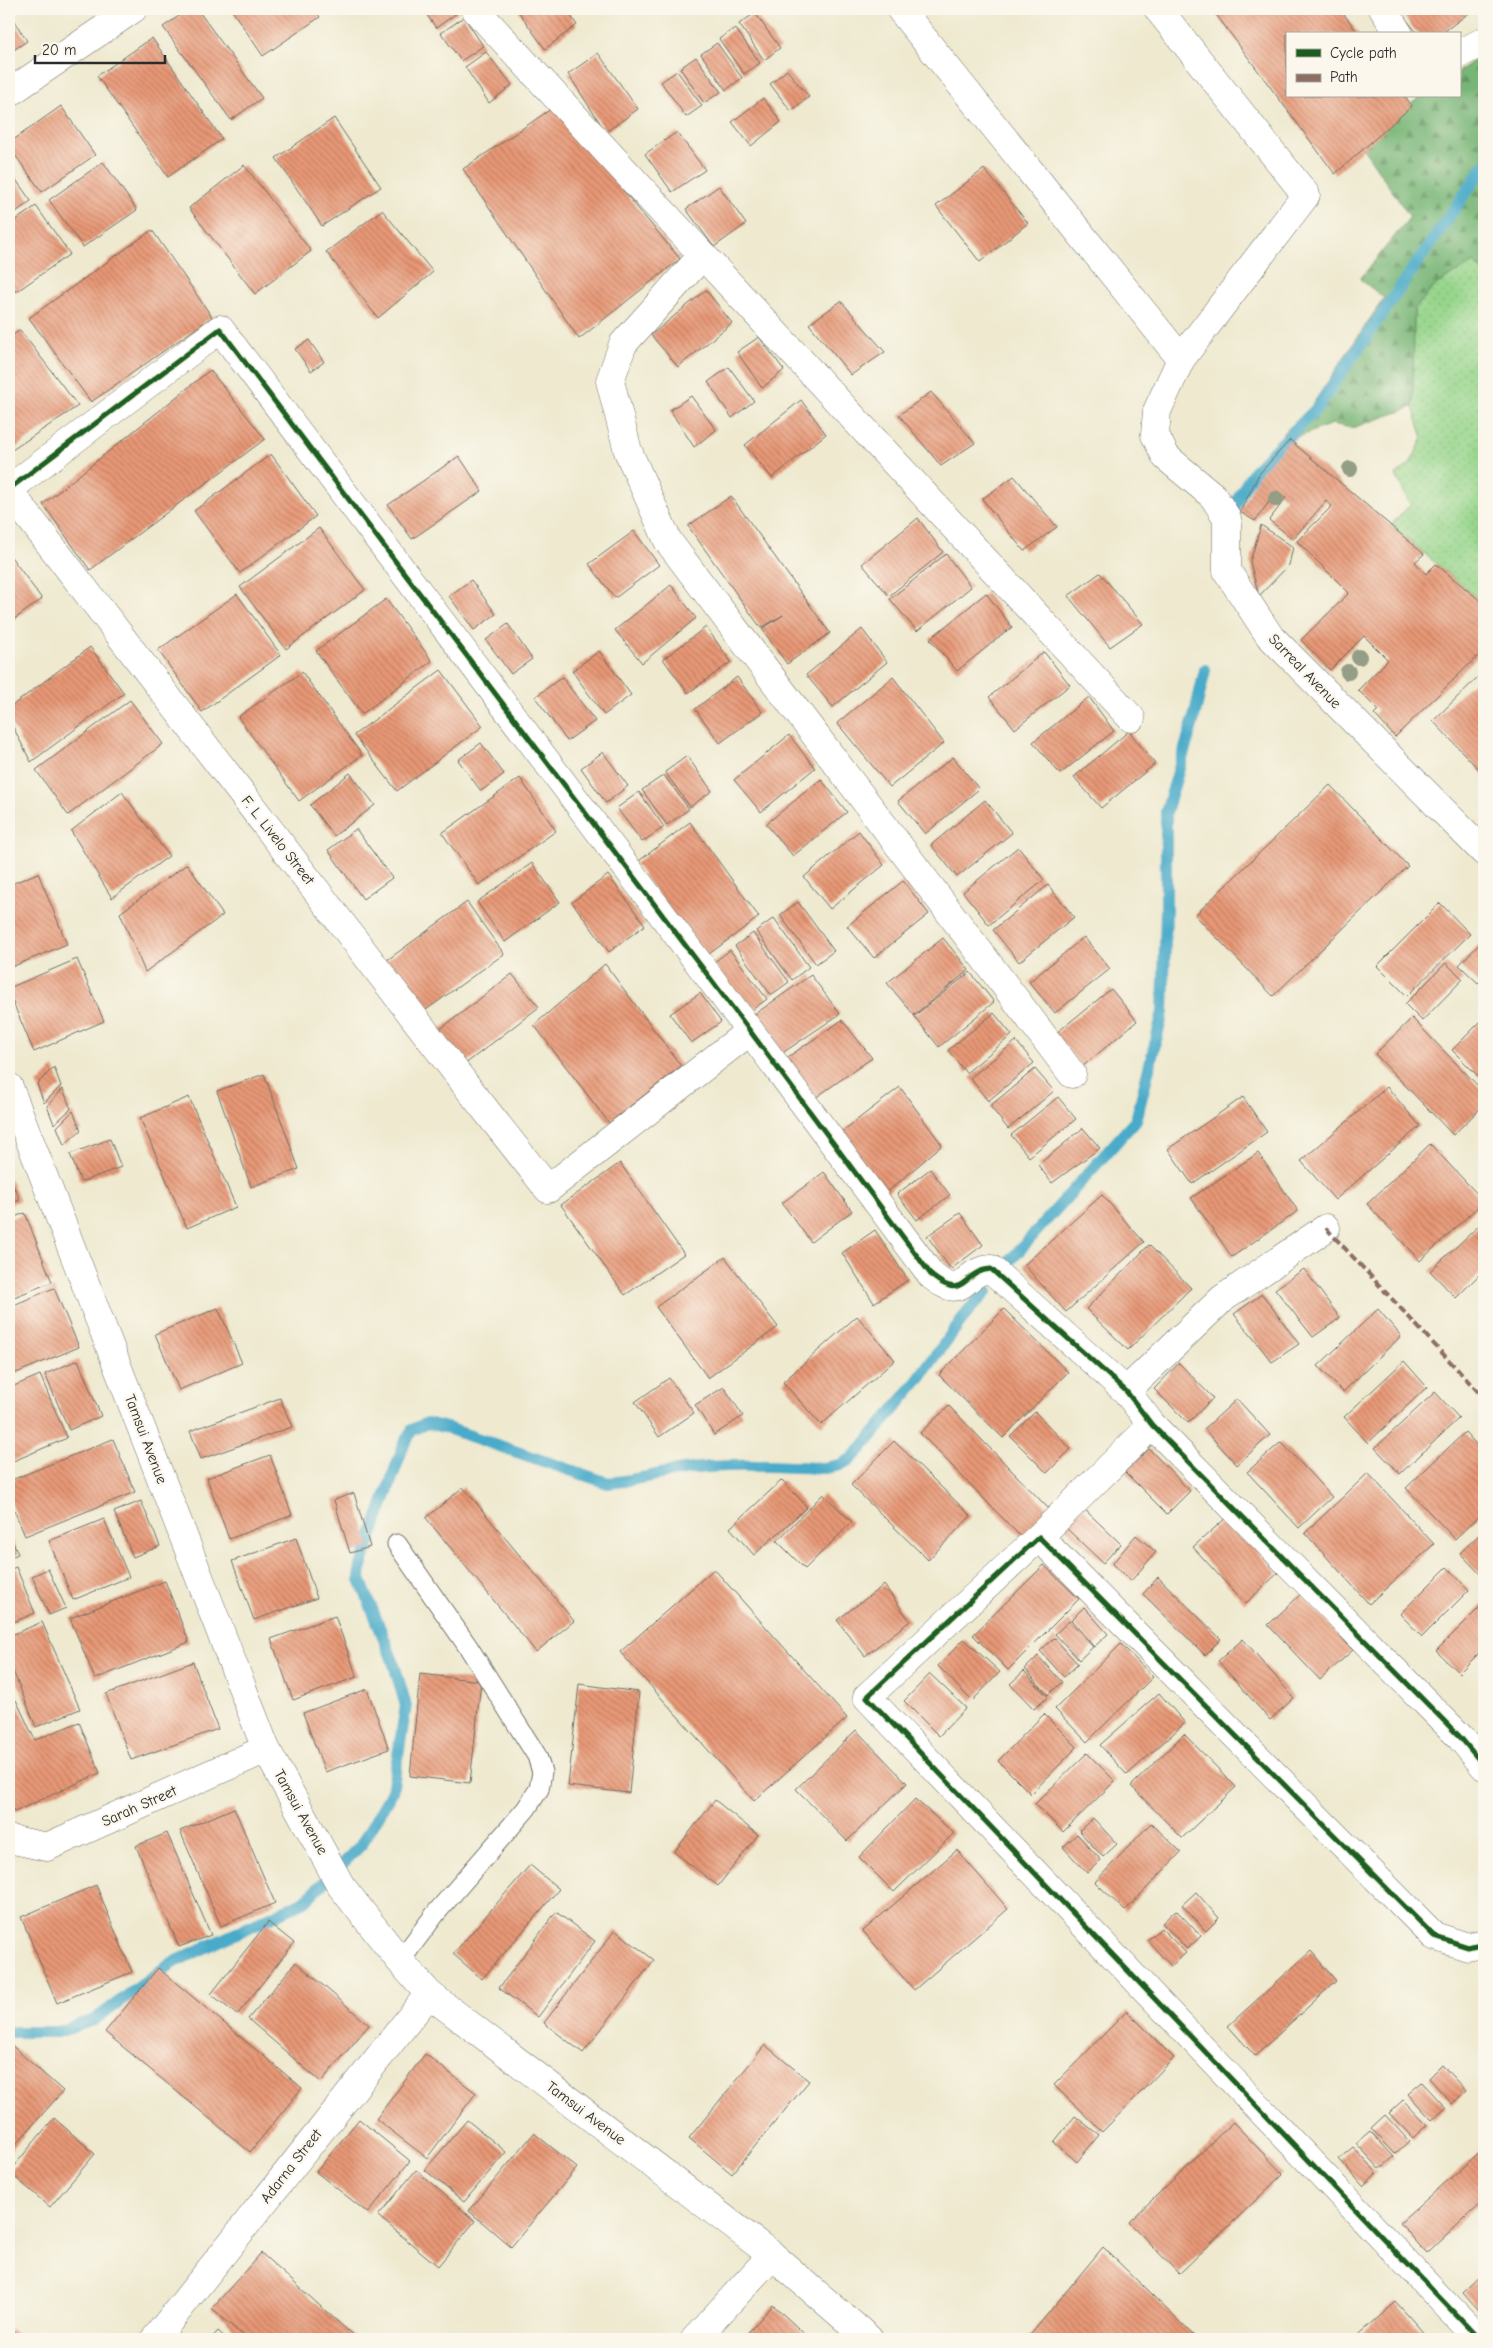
<svg xmlns="http://www.w3.org/2000/svg" width="1493" height="2348" font-family="'Comic Neue',sans-serif">
	<style>
		.grass { fill: url(#grass-dots); stroke: #60805b }
		.forest { fill: url(#forest-firs); stroke: #527051 }
		.lines { fill: none; stroke-linecap: round; stroke-linejoin: round }
		.stream { stroke: #4aaac9; stroke-width: 12 }
		.building { fill: url(#building-back-hatch) }
		.service-casing { stroke: #6f6e64; stroke-width: 21 }
		.minor-casing { stroke: #6f6e64; stroke-width: 29 }
		.tertiary-casing { stroke: #6f6e64; stroke-width: 29 }
		.secondary-casing { stroke: #6f6e64; stroke-width: 29 }
		.service { stroke: #fff; stroke-width: 19 }
		.minor { stroke: #fff; stroke-width: 28 }
		.tertiary { stroke: #fff; stroke-width: 28 }
		.secondary { stroke: #fff; stroke-width: 28 }
		.quiet { stroke: #8d6e63; stroke-width: 4; stroke-dasharray: 8 4; stroke-linecap: butt }
		.cycleway-casing { stroke: #fbf7ec; stroke-width: 8 }
		.cycleway { stroke: #1b5e20; stroke-width: 5 }
		.tree { fill: #949d85 }
		.labels { text-anchor: middle; stroke-width: 4.5; stroke-linejoin: round; paint-order: stroke }
		.street-label { font-size: 15px; fill: #2b2b2b; stroke: #fbf7ec }
	</style>
	<defs>
		<pattern id="grass-dots" width="8" height="8" patternUnits="userSpaceOnUse" patternTransform="scale(1.25)"><rect width="8" height="8" fill="#96d58b"/><path d="M2 2h.1M6 6h.1" fill="none" stroke="#81b778" stroke-width="1.8" stroke-linecap="round"/></pattern>
		<pattern id="forest-firs" width="22" height="20" patternUnits="userSpaceOnUse" patternTransform="scale(1.25)"><rect width="22" height="20" fill="#78b677"/><path d="M5 1l3.5 6h-7zM16 11l3.5 6h-7z" fill="#639462"/></pattern>
		<pattern id="building-back-hatch" width="6" height="6" patternUnits="userSpaceOnUse" patternTransform="scale(1.25)"><rect width="6" height="6" fill="#e89876"/><path d="M-1 5l2 2M0 0l6 6M5-1l2 2" fill="none" stroke="#bc7c61"/></pattern>
	</defs>
	<rect width="100%" height="100%" fill="#fbf7ec"/>
	<filter id="ink" filterUnits="userSpaceOnUse"><feTurbulence type="fractalNoise" baseFrequency=".02" numOctaves="2"/><feDisplacementMap in="SourceGraphic" scale="10" xChannelSelector="R" yChannelSelector="G"/><feConvolveMatrix kernelMatrix="1 2 1 2 8 2 1 2 1" color-interpolation-filters="sRGB"/></filter>
	<filter id="wash" filterUnits="userSpaceOnUse"><feTurbulence type="fractalNoise" baseFrequency=".0096" numOctaves="4" result="noise"/><feDisplacementMap in="SourceGraphic" scale="20" xChannelSelector="R" yChannelSelector="G"/><feGaussianBlur stdDeviation="1.12" result="paint"/><feColorMatrix in="noise" values="0 0 0 0 0 0 0 0 0 0 0 0 0 0 0 0 0 1.4 0 .05"/><feComposite in="paint" operator="in"/></filter>
	<g filter="url(#wash)">
		<rect width="100%" height="100%" fill="#eee9cf"/>
		<path class="grass" d="M1474,262L1484,272V604L1391,525L1410,505L1396,475L1410,464L1423,438L1413,407L1414,309L1437,284Z"/>
		<path class="forest" d="M1484,54V272L1474,262L1437,284L1414,309L1413,407L1352,428L1332,424L1290,440L1282,434L1308,411L1384,298L1360,279L1410,217L1358,141L1422,96H1459V71Z"/>
		<g class="lines">
			<path class="stream" d="M1233,511L1241,493L1254,471L1317,408L1484,166
				M1009,1262L1136,1120L1163,1012L1166,910V812L1193,722L1205,670
				M9,2032H57L94,2020L172,1963L305,1901L361,1845L392,1792L406,1706L393,1661L360,1579L361,1566L404,1444L412,1430L427,1423L447,1428L608,1483C636,1481 663,1472 691,1469C735,1463 781,1467 825,1468L840,1465L851,1459L862,1448L918,1380L968,1311L987,1291"/>
		</g>
		<g id="blocks">
			<path class="building" d="M189,9H197L262,98L231,120L163,27Z
				M231,9H314L320,17L263,56Z
				M423,9H456L458,12L436,28Z
				M521,9H566L577,25L545,49L518,11Z
				M1212,9H1340L1359,34H1287V96H1405L1412,106L1335,174Z
				M1398,9H1474L1441,34H1418Z
				M9,13L27,41L9,53Z
				M755,13L780,48L764,60L739,24Z
				M464,17L483,46L461,61L441,33Z
				M735,28L760,63L744,74L719,39Z
				M152,38L222,139L168,177L97,76Z
				M717,43L742,78L726,90L701,54Z
				M486,52L512,85L489,103L465,67Z
				M598,53L638,109L606,132L568,74Z
				M696,57L721,92L704,103L680,68Z
				M787,70L809,97L791,111L770,84Z
				M677,71L702,106L686,117L661,82Z
				M763,98L781,122L751,146L732,122Z
				M61,106L95,155L42,192L9,147V143Z
				M554,107L680,259L579,339L463,169Z
				M334,118L381,187L322,226L276,158Z
				M677,132L705,170L672,192L645,154Z
				M103,162L137,210L83,247L49,200Z
				M244,165L311,251L255,294L189,208Z
				M984,169L1028,223L980,262L936,206Z
				M9,170L31,201L9,217Z
				M719,186L746,224L714,247L686,209Z
				M36,206L70,254L16,292L9,282V225Z
				M382,210L433,272L378,318L326,252Z
				M152,230L212,317L91,402L29,318Z
				M706,290L732,323L678,367L651,335Z
				M841,301L885,352L851,375L809,324Z
				M20,330L78,406L12,450L9,445V338Z
				M759,337L784,370L762,388L737,352Z
				M309,340L324,362L311,371L295,349Z
				M729,367L754,401L732,418L708,382Z
				M210,370L265,439L90,570L43,504Z
				M931,392L975,443L941,466L899,415Z
				M691,396L716,430L694,447L670,410Z
				M801,400L826,434L772,478L745,445Z
				M1290,440L1424,554L1415,562L1426,574L1436,564L1484,604V650L1395,737L1374,714L1378,710L1358,690L1388,660L1364,636L1330,670L1301,640L1349,593L1297,541L1332,506L1326,501L1293,539L1269,520L1286,498L1277,491L1255,521L1240,512L1259,474Z
				M271,454L316,516L240,573L194,511Z
				M459,456L482,491L412,539L388,505Z
				M1014,476L1057,527L1024,551L982,499Z
				M731,496L830,633L787,664L762,629L783,615L761,628L688,526Z
				M918,518L943,552L889,596L862,564Z
				M1261,525L1293,547L1289,565L1259,596L1250,562Z
				M319,528L365,590L286,649L240,587Z
				M634,531L659,565L615,598L589,564Z
				M9,554L42,599L9,623Z
				M946,554L971,587L917,631L890,599Z
				M1100,573L1143,624L1110,647L1068,596Z
				M471,580L496,614L474,630L449,596Z
				M671,585L696,618L642,663L615,630Z
				M986,593L1012,627L957,671L930,639Z
				M237,594L281,655L202,712L158,650Z
				M386,599L432,661L362,714L316,651Z
				M508,624L532,659L511,674L486,640Z
				M706,627L731,662L688,693L663,659Z
				M862,629L887,662L833,707L806,675Z
				M90,647L124,693L31,762L9,719V708Z
				M599,651L631,695L604,715L572,671Z
				M1044,652L1070,685L1015,729L989,697Z
				M441,670L483,726L397,791L354,735Z
				M1484,671V775L1433,721Z
				M302,672L362,755L299,801L238,717Z
				M562,677L595,721L567,741L535,697Z
				M737,677L762,712L720,743L695,709Z
				M893,677L944,743L890,787L837,723Z
				M1089,697L1114,731L1060,774L1033,742Z
				M130,700L163,744L68,815L36,770Z
				M1129,731L1155,764L1101,808L1074,777Z
				M789,735L815,768L761,812L734,780Z
				M481,743L504,774L481,791L458,760Z
				M603,752L628,786L606,803L581,768Z
				M687,756L712,791L690,807L665,772Z
				M953,757L979,789L925,834L898,801Z
				M350,773L375,805L334,836L310,805Z
				M664,775L689,809L667,825L642,790Z
				M520,778L556,831L479,885L442,833Z
				M821,779L847,812L793,856L766,824Z
				M1330,785L1408,866L1273,996L1195,915Z
				M122,792L169,856L112,898L71,831Z
				M639,792L664,827L642,842L617,808Z
				M985,800L1012,833L957,877L931,845Z
				M690,822L759,917L705,957L635,864Z
				M356,829L392,878L363,899L328,850Z
				M859,831L884,865L830,909L804,877Z
				M1018,847L1044,880L989,925L963,892Z
				M532,863L560,902L505,942L477,902Z
				M187,864L223,915L145,972L120,913Z
				M38,873L67,944L9,968V885Z
				M608,875L645,925L609,952L572,902Z
				M903,881L929,914L874,958L847,926Z
				M1048,885L1074,917L1019,962L993,930Z
				M467,902L504,954L416,1017L379,966Z
				M798,902L834,951L816,964L780,915Z
				M1440,903L1470,934L1407,996L1377,966Z
				M774,918L809,967L792,980L756,931Z
				M753,933L789,982L771,995L735,946Z
				M1084,937L1110,969L1055,1013L1029,982Z
				M943,938L969,970L914,1015L887,983Z
				M1484,939V977L1478,983L1459,965Z
				M730,950L767,999L749,1012L713,963Z
				M77,959L104,1021L34,1052L9,993V988Z
				M1446,963L1463,979L1422,1021L1405,1004Z
				M605,964L681,1066L609,1123L534,1025Z
				M970,972L994,1002L939,1047L914,1016Z
				M512,974L539,1007L464,1065L438,1031Z
				M811,975L840,1014L781,1054L752,1016Z
				M1111,989L1137,1021L1082,1067L1055,1034Z
				M700,993L721,1022L691,1043L670,1014Z
				M994,1013L1012,1035L966,1073L948,1050Z
				M1412,1018L1484,1092V1105L1453,1135L1375,1054Z
				M1484,1018V1082L1452,1050Z
				M842,1020L872,1058L815,1098L785,1059Z
				M1016,1041L1034,1063L988,1101L970,1078Z
				M54,1067L61,1086L44,1103L37,1084Z
				M1035,1069L1054,1091L1008,1129L990,1106Z
				M264,1074L299,1169L251,1187L217,1091Z
				M900,1087L942,1145L884,1195L836,1136Z
				M1387,1087L1420,1126L1335,1200L1301,1161Z
				M63,1089L71,1109L54,1124L47,1106Z
				M189,1097L236,1207L187,1228L140,1118Z
				M1058,1097L1076,1119L1029,1157L1011,1135Z
				M1243,1097L1267,1132L1192,1184L1168,1149Z
				M73,1111L81,1130L64,1145L57,1127Z
				M1083,1128L1100,1148L1052,1183L1038,1165Z
				M110,1139L121,1167L81,1182L70,1154Z
				M1430,1144L1484,1201L1420,1261L1367,1204Z
				M1258,1153L1298,1211L1232,1257L1191,1198Z
				M620,1163L684,1254L625,1295L561,1205Z
				M930,1169L950,1195L917,1220L897,1194Z
				M824,1172L852,1211L811,1242L782,1203Z
				M9,1177L20,1200L9,1205Z
				M1102,1195L1144,1242L1066,1312L1024,1265Z
				M25,1213L52,1282L9,1299V1219Z
				M960,1213L983,1245L951,1269L927,1236Z
				M1484,1221V1270L1456,1298L1430,1271Z
				M875,1230L908,1280L874,1303L842,1253Z
				M1149,1245L1191,1288L1128,1350L1086,1309Z
				M725,1257L778,1327L708,1378L656,1307Z
				M1304,1269L1340,1318L1313,1337L1275,1289Z
				M54,1288L79,1347L9,1376V1307Z
				M1262,1294L1299,1344L1272,1362L1234,1314Z
				M218,1308L242,1363L179,1390L155,1334Z
				M1004,1309L1068,1372L1003,1438L939,1375Z
				M1378,1309L1401,1336L1343,1392L1318,1366Z
				M857,1316L895,1360L821,1425L783,1382Z
				M78,1360L101,1416L69,1430L45,1374Z
				M1404,1361L1427,1387L1368,1443L1344,1417Z
				M1179,1363L1213,1398L1188,1423L1154,1389Z
				M40,1375L67,1438L9,1463V1388Z
				M669,1378L694,1413L659,1437L635,1402Z
				M724,1387L743,1416L714,1435L695,1405Z
				M1435,1392L1459,1418L1400,1474L1375,1448Z
				M280,1398L292,1427L201,1459L190,1431Z
				M1237,1399L1270,1435L1237,1465L1204,1429Z
				M949,1406L1049,1509L1021,1537L920,1433Z
				M1035,1412L1071,1449L1047,1473L1010,1436Z
				M1465,1432L1484,1453V1511L1455,1539L1406,1488Z
				M113,1439L135,1492L25,1536L9,1498V1481Z
				M894,1441L971,1516L928,1560L851,1485Z
				M1281,1442L1332,1497L1299,1528L1247,1472Z
				M1149,1449L1190,1491L1167,1514L1125,1472Z
				M270,1455L292,1515L229,1539L207,1478Z
				M1368,1473L1434,1544L1369,1604L1305,1533Z
				M782,1480L807,1507L754,1555L730,1528Z
				M463,1487L574,1621L536,1652L426,1518Z
				M354,1493L370,1547L350,1553L334,1500Z
				M823,1494L852,1522L805,1569L777,1541Z
				M141,1501L160,1546L133,1557L114,1512Z
				M1082,1507L1121,1544L1103,1563L1064,1526Z
				M1226,1518L1278,1573L1245,1604L1193,1547Z
				M104,1519L129,1577L73,1600L49,1541Z
				M1484,1530V1578L1460,1553Z
				M9,1532L18,1554L9,1558Z
				M1136,1535L1156,1552L1131,1581L1112,1564Z
				M296,1538L317,1598L254,1620L232,1561Z
				M1044,1565L1079,1599L1008,1670L973,1635Z
				M16,1567L35,1613L9,1624V1570Z
				M1447,1567L1469,1590L1422,1637L1400,1614Z
				M48,1569L66,1608L49,1615L32,1576Z
				M714,1569L847,1718L754,1801L620,1652Z
				M1158,1577L1221,1639L1205,1655L1143,1594Z
				M165,1581L189,1642L95,1679L70,1618Z
				M884,1585L910,1621L865,1656L837,1620Z
				M1301,1594L1353,1650L1320,1680L1268,1625Z
				M1484,1603V1648L1459,1673L1436,1651Z
				M1084,1607L1108,1634L1094,1647L1071,1620Z
				M335,1616L357,1677L293,1700L271,1639Z
				M1069,1621L1093,1647L1079,1660L1055,1634Z
				M42,1622L80,1709L36,1727L9,1661V1636Z
				M1054,1638L1078,1664L1064,1677L1040,1651Z
				M964,1639L1000,1672L972,1701L938,1666Z
				M1243,1639L1294,1698L1270,1720L1218,1661Z
				M1121,1644L1153,1677L1087,1742L1055,1709Z
				M1038,1656L1062,1682L1048,1695L1025,1669Z
				M193,1662L218,1729L131,1760L106,1694Z
				M1024,1671L1048,1697L1034,1709L1010,1684Z
				M420,1674L481,1681L470,1783L410,1776Z
				M930,1674L966,1708L939,1736L904,1701Z
				M579,1684L639,1692L629,1793L568,1786Z
				M367,1689L389,1749L325,1772L303,1713Z
				M1159,1693L1185,1723L1127,1775L1100,1745Z
				M16,1700L35,1740L79,1722L100,1773L14,1812L9,1801V1703Z
				M1044,1714L1077,1747L1031,1794L998,1761Z
				M856,1730L907,1783L847,1841L796,1789Z
				M1184,1734L1236,1787L1182,1838L1131,1786Z
				M1087,1753L1115,1781L1063,1832L1035,1804Z
				M915,1799L954,1833L894,1892L859,1857Z
				M715,1800L758,1835L718,1886L674,1852Z
				M234,1808L275,1903L221,1926L180,1831Z
				M1093,1818L1117,1844L1103,1857L1079,1831Z
				M1151,1823L1181,1852L1125,1911L1095,1882Z
				M167,1833L211,1935L179,1947L136,1846Z
				M1077,1834L1101,1860L1087,1873L1063,1847Z
				M957,1850L1008,1909L914,1990L863,1931Z
				M530,1865L559,1889L482,1979L453,1954Z
				M96,1885L132,1972L57,2003L21,1917Z
				M1196,1892L1219,1918L1206,1931L1182,1905Z
				M1176,1910L1201,1936L1187,1949L1162,1923Z
				M556,1912L595,1941L538,2017L499,1988Z
				M268,1922L294,1943L237,2015L211,1994Z
				M1161,1928L1186,1953L1171,1966L1147,1940Z
				M615,1930L654,1960L583,2053L544,2023Z
				M1311,1951L1336,1981L1255,2056L1228,2026Z
				M296,1962L369,2025L321,2082L248,2019Z
				M158,1968L302,2088L250,2152L105,2032Z
				M1127,2011L1174,2058L1102,2132L1054,2085Z
				M9,2043L63,2091L9,2152Z
				M765,2045L809,2081L732,2174L689,2138Z
				M425,2054L476,2093L427,2158L376,2119Z
				M1442,2065L1466,2091L1452,2104L1429,2078Z
				M1422,2082L1446,2108L1432,2120L1408,2094Z
				M1403,2100L1427,2125L1413,2138L1389,2113Z
				M1385,2115L1409,2141L1395,2154L1371,2128Z
				M1075,2116L1099,2135L1077,2162L1054,2142Z
				M54,2118L95,2154L50,2207L9,2172Z
				M359,2119L410,2161L368,2213L316,2172Z
				M467,2120L506,2152L464,2202L425,2170Z
				M1233,2122L1283,2174L1179,2274L1129,2222Z
				M1370,2131L1394,2157L1380,2169L1356,2143Z
				M534,2133L577,2168L511,2247L469,2211Z
				M1353,2147L1377,2173L1363,2186L1339,2159Z
				M1483,2149L1484,2200L1427,2254L1400,2223Z
				M416,2170L475,2221L438,2266L378,2216Z
				M1103,2247L1197,2339H1027Z
				M261,2253L357,2339H246L212,2308Z
				M1484,2273V2317L1463,2293Z
				M1396,2302L1429,2339H1354Z
				M773,2305L810,2339L743,2338Z
				M9,2328L22,2339H9Z
				M218,2331L227,2339H211Z"/>
		</g>
	</g>
	<g filter="url(#ink)">
		<use href="#blocks" fill-opacity="0" stroke="#6f6e64" stroke-width="1"/>
		<g class="lines">
			<g class="service-casing">
				<path id="service" d="M397,1544L469,1648L537,1756L542,1772L539,1789L526,1809L436,1913L400,1961"/>
			</g>
			<g class="minor-casing">
				<path id="minor" d="M475,9L1131,718
					M900,9L1181,359
					M1158,9L1306,195L1181,359L1157,411L1155,435L1166,457L1213,496L1227,518V571L1269,635L1484,852
					M1383,9L1399,34
					M1459,54L1484,41
					M702,256L623,344L610,381L628,451L668,541L1072,1074
					M9,489L220,329L750,1031L932,1276C966,1303 961,1271 991,1269L1126,1391L1152,1425L1461,1738L1484,1766
					M9,491L469,1089L548,1189L750,1031
					M1126,1391L1222,1299L1326,1228
					M1039,1537L1152,1425
					M9,1839L47,1847L266,1749
					M155,2339L429,1994
					M695,2339L772,2255
					M1479,2339L867,1697L1039,1537L1434,1936L1468,1947L1484,1943"/>
			</g>
			<g class="tertiary-casing">
				<path id="tertiary" d="M9,1087L266,1749L341,1886L400,1961L429,1994L772,2255L869,2339"/>
			</g>
			<g class="secondary-casing">
				<path id="secondary" d="M9,93L133,9"/>
			</g>
			<use href="#service" class="service"/>
			<use href="#minor" class="minor"/>
			<use href="#tertiary" class="tertiary"/>
			<use href="#secondary" class="secondary"/>
			<path class="quiet" d="M1326,1228L1484,1398"/>
			<g class="cycleway-casing">
				<path id="cycleway" d="M9,489L220,329L750,1031L932,1276C966,1303 961,1271 991,1269L1126,1391L1152,1425L1461,1738L1484,1766
					M1479,2339L867,1697L1039,1537L1434,1936L1468,1947L1484,1943"/>
			</g>
			<use href="#cycleway" class="cycleway"/>
		</g>
		<g class="tree">
			<circle cx="1350" cy="469" r="8"/>
			<circle cx="1276" cy="499" r="8"/>
			<circle cx="1359" cy="657" r="8"/>
			<circle cx="1348" cy="672" r="8"/>
		</g>
	</g>
	<g class="labels">
		<g class="street-label">
			<text transform="translate(1305 671) rotate(46)" y="5">Sarreal Avenue</text>
			<text transform="translate(278 840) rotate(52)" y="5">F. L. Livelo Street</text>
			<text transform="translate(146 1439) rotate(69)" y="5">Tamsui Avenue</text>
			<text transform="translate(139 1806) rotate(-24)" y="5">Sarah Street</text>
			<text transform="translate(301 1812) rotate(61)" y="5">Tamsui Avenue</text>
			<text transform="translate(586 2113) rotate(37)" y="5">Tamsui Avenue</text>
			<text transform="translate(291 2166) rotate(-52)" y="5">Adarna Street</text>
		</g>
	</g>
	<rect width="1493" height="2348" fill="none" stroke="#fbf7ec" stroke-width="30"/>
	<rect x="1286" y="32" width="175" height="65" fill="#fbf7ec" stroke="#a8a59f"/>
	<rect x="1296" y="49" width="25" height="8" fill="#1b5e20" stroke="#a8a59f"/>
	<text x="1330" y="58" font-size="15" fill="#2b2b2b">Cycle path</text>
	<rect x="1296" y="74" width="25" height="8" fill="#8d6e63" stroke="#a8a59f"/>
	<text x="1330" y="82" font-size="15" fill="#2b2b2b">Path</text>
	<path d="M35 55v8h130v-8" fill="none" stroke="#2b2b2b" stroke-width="2.5"/>
	<text x="42" y="55" font-size="15" fill="#2b2b2b" stroke="#fbf7ec" stroke-width="4" paint-order="stroke">20 m</text>
</svg>
